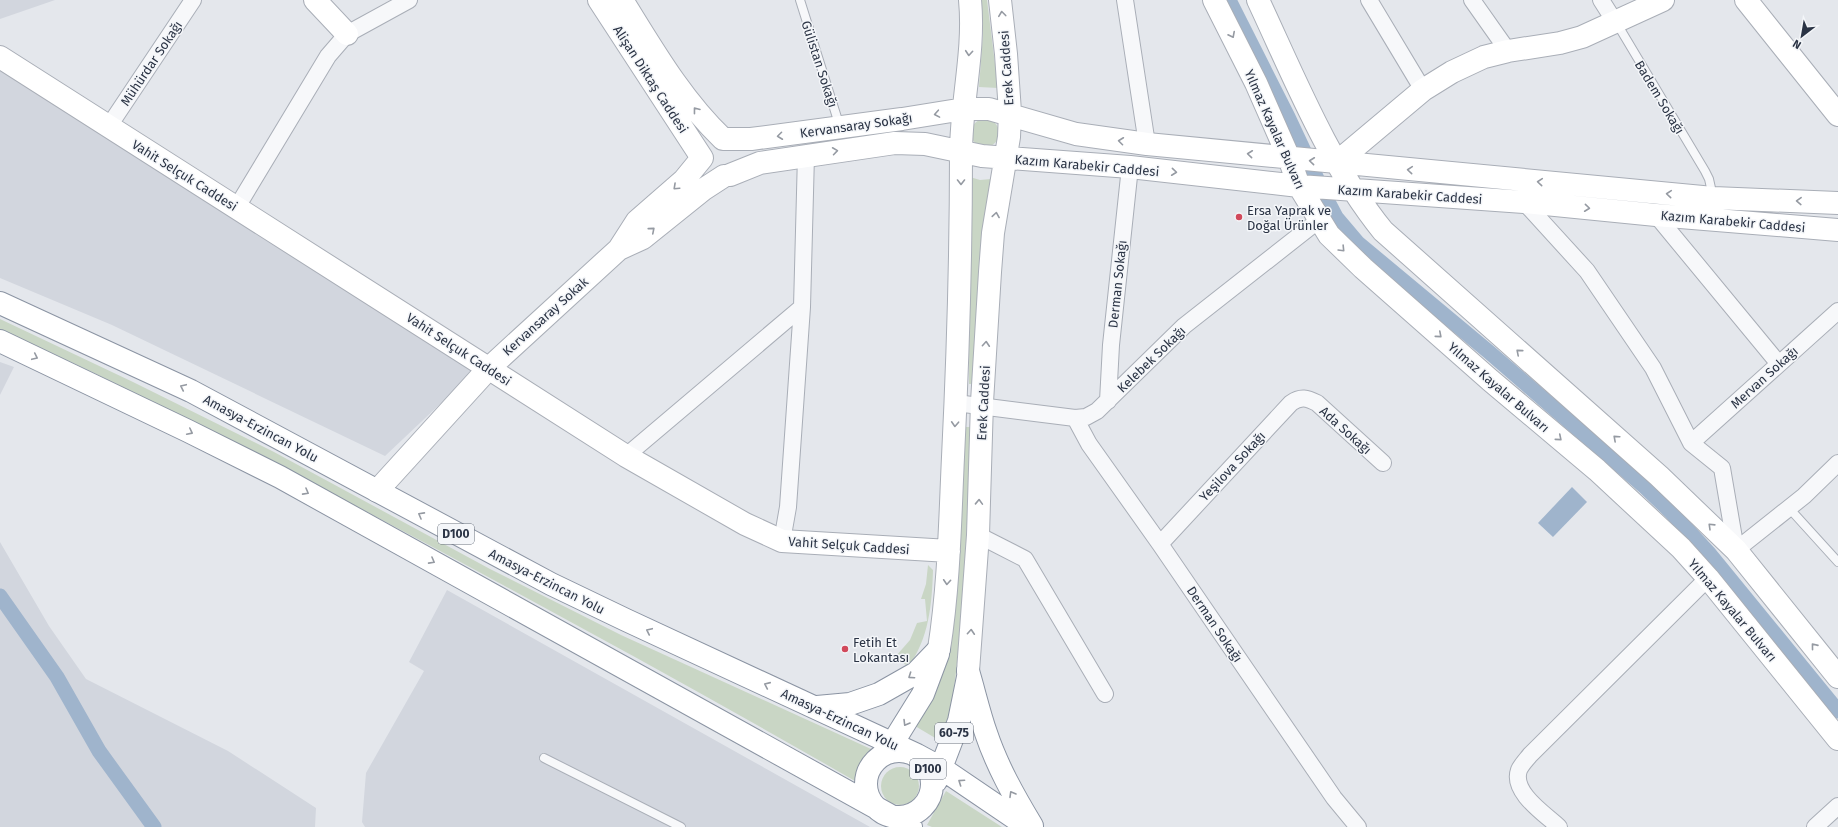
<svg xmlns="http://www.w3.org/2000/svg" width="1838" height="827" font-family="'Fira Sans',sans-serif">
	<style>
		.built { fill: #d2d6de }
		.green { fill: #c9d6c5 }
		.water { fill: #9fb4cc }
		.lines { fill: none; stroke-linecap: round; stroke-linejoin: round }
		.canal { stroke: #9fb4cc; stroke-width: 15 }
		.lane-casing { stroke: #a9aeb7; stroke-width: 10 }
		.street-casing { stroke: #a9aeb7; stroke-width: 18 }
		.secondary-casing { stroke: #a9aeb7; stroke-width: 24 }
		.highway-casing { stroke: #8b94a3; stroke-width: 24 }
		.lane { stroke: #f7f8fa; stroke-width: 8 }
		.street { stroke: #f7f8fa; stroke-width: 16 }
		.secondary { stroke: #fff; stroke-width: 22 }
		.highway { stroke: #fff; stroke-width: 22 }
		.oneway { stroke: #959aa2 }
		.poi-dot { fill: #d1495b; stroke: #f4f6f9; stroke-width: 1.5 }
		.labels { text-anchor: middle; stroke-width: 3; stroke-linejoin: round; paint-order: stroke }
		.shield { fill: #f4f6f9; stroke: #676e7b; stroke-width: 1 }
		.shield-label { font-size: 12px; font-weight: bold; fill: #2b3445 }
		.street-label { font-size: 13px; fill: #2b3445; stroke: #f4f6f9 }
		.poi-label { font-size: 13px; fill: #2b3445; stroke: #f4f6f9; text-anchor: start }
	</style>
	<rect width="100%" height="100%" fill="#e4e7ec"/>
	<path class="built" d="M0,0H55L0,19Z
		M0,66L475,371L385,456L112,325L0,278Z
		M0,362L14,367L0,395Z
		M0,542L49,626L86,679L228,751L316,808L315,827H0Z
		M447,590L870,827H365L362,822L366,773L424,671L409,662Z"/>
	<path class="green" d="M980,0H987L998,88L979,87L983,34Z
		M971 133a14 14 0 1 1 28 0a14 14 0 1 1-28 0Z
		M970,177L980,180L991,179L981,242L973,384H969Z
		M0,319L133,382L274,452L490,569L621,635L871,749L861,763L855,781C739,714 621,649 503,585C337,495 171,407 0,329Z
		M964,427H971C970,485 966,542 962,600C958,648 957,696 942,742L915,726L922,714Z
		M928,565L933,570C932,604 929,639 908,667L896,656L910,640L917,623L927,621L925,599H921L926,584Z
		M881 786a19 19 0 1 1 38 0a19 19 0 1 1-38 0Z
		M946,791L1002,827H932L927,825Z"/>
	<path class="water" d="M1572,487L1587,502L1553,537L1538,523Z"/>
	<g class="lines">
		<path class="canal" d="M1229,0L1288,117L1326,198L1336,217L1358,243L1489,352L1645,487L1670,511L1708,552L1838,711
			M0,596L57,677L99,751L154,827"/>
		<g class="lane-casing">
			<path id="lane" d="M800,0L840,127
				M1616,22L1705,171L1709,179L1713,197
				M1789,508L1838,562
				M544,758L681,827"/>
		</g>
		<g class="street-casing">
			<path id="street" d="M1125,0L1147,144
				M1369,0L1423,90
				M1472,0L1508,51
				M1601,0L1615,22
				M109,126L193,0
				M1524,202L1587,271L1653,368L1691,443L1722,468L1736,550L1804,496L1838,463
				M237,207L328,56L347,34L409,0
				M1656,215L1779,364
				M1108,401L1111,345L1130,167
				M956,403L1075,418L1086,417L1097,411L1184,326L1319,220
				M1075,418L1089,444L1160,544L1334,798L1358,827
				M1691,443L1838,311
				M626,456L802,307
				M978,535L1025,559L1105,694
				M782,541L788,507L802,307L806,155
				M1160,544L1291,403C1301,396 1307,398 1317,403L1383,463
				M1559,827C1545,814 1511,792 1519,770C1521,765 1527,759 1530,755L1708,578
				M1815,827L1838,806"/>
		</g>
		<g class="secondary-casing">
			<path id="secondary" d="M315,0L347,34
				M599,0L702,158L684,180L637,221L619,249
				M622,0C652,48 681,99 723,139H751L902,119L964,109H989L1076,134L1147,144L1713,198L1838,203
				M1214,0L1256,83L1289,158L1299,186L1329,235L1363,268L1490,380L1597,470L1681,548L1708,578L1838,739
				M1258,0C1295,79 1328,163 1383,231L1659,476L1736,550L1838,677
				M1746,0L1838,115
				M0,57L626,456L745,524L782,541L949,551
				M1336,163L1423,90L1452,72L1484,57L1508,51L1560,43L1582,37L1663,0
				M730,175L760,163L895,143L925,144L982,156L1130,167L1299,186L1524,202L1656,215L1838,230
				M377,491L489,368L619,249L643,238L704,189L724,176
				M939,649C949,586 950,521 953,457C958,356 961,254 961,153C961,102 975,51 970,0
				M968,671L978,535L982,402L990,272L993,233L1009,137L1010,112L1006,54L1000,0"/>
		</g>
		<g class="highway-casing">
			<path id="highway" d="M0,303L191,391L551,584L626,620L917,755L941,768L1028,827
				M0,341L188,431L280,477L911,827
				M968,671C974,691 979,713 986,733C997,766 1014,796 1032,826
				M817,707L850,704L879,694L916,673L939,649
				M866 784a33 33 0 1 1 66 0a33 33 0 1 1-66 0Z
				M887,752L923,694L938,654
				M936,781L959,721L968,677"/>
		</g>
		<use href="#lane" class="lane"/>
		<use href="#street" class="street"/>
		<use href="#secondary" class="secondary"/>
		<use href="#highway" class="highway"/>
	</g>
	<defs><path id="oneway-chevron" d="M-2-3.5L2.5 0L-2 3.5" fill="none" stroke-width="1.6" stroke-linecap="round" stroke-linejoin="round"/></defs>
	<g class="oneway">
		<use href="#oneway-chevron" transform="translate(1002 14) rotate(-97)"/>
		<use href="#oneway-chevron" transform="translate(1232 35) rotate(63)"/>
		<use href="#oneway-chevron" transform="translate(969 53) rotate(95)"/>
		<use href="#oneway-chevron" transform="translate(696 110) rotate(-128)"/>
		<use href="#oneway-chevron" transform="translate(937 114) rotate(170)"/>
		<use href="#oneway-chevron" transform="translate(780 136) rotate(173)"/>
		<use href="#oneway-chevron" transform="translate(1121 141) rotate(-173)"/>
		<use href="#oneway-chevron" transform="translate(835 151) rotate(-8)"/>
		<use href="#oneway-chevron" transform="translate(1250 154) rotate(-174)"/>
		<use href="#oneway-chevron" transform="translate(1312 161) rotate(-174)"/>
		<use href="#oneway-chevron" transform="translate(1410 170) rotate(-175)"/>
		<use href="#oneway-chevron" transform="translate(1174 172) rotate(6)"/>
		<use href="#oneway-chevron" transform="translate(961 182) rotate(90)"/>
		<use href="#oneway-chevron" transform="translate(1540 182) rotate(-175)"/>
		<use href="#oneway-chevron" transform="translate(676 187) rotate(137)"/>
		<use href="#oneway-chevron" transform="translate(1669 194) rotate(-175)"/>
		<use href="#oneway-chevron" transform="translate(1799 201) rotate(-178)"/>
		<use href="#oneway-chevron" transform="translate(1587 208) rotate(6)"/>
		<use href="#oneway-chevron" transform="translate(996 215) rotate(-81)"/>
		<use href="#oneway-chevron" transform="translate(652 230) rotate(-41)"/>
		<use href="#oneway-chevron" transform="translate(1342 249) rotate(46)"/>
		<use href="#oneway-chevron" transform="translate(1439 335) rotate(41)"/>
		<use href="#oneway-chevron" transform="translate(986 344) rotate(-86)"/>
		<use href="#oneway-chevron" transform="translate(1519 352) rotate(-139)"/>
		<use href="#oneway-chevron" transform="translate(35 357) rotate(25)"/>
		<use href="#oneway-chevron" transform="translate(183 387) rotate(-155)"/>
		<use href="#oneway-chevron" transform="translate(955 424) rotate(93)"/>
		<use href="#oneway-chevron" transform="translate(190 432) rotate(27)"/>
		<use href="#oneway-chevron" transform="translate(1559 438) rotate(40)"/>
		<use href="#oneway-chevron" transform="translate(1616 438) rotate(-138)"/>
		<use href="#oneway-chevron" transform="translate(306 492) rotate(29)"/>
		<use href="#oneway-chevron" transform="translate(979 502) rotate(-88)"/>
		<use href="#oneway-chevron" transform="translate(421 515) rotate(-151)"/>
		<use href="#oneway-chevron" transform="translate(1711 526) rotate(-136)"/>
		<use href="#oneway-chevron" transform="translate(432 561) rotate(29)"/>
		<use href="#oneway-chevron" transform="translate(947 582) rotate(94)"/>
		<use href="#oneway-chevron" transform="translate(649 631) rotate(-155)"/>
		<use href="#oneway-chevron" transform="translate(971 632) rotate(-86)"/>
		<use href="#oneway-chevron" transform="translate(1814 646) rotate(-129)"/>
		<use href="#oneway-chevron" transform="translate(911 676) rotate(146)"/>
		<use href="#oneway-chevron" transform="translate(767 685) rotate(-156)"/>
		<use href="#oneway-chevron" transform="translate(906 723) rotate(121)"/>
		<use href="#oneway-chevron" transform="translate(961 782) rotate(-146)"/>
		<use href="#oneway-chevron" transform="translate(1012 794) rotate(-120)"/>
	</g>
	<g class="poi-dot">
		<circle cx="1239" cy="217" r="4"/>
		<circle cx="845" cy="649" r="4"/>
	</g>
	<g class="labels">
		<g class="shield">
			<rect x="438" y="524" width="36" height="20" rx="3"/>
			<rect x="935" y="723" width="38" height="20" rx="3"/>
			<rect x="910" y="759" width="36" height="20" rx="3"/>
		</g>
		<g class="shield-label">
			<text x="456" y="538">D100</text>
			<text x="954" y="737">60-75</text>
			<text x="928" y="773">D100</text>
		</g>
		<g class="street-label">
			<text transform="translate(151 63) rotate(-56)" y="5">Mühürdar Sokağı</text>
			<text transform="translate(820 64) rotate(72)" y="5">Gülistan Sokağı</text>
			<text transform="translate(1006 68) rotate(-94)" y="5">Erek Caddesi</text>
			<text transform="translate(651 79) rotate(57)" y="5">Alişan Diktaş Caddesi</text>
			<text transform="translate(1660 97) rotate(59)" y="5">Badem Sokağı</text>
			<text transform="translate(856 125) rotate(-8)" y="5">Kervansaray Sokağı</text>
			<text transform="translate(1275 129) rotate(66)" y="5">Yılmaz Kayalar Bulvarı</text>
			<text transform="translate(1087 165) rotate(5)" y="5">Kazım Karabekir Caddesi</text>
			<text transform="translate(185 175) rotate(32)" y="5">Vahit Selçuk Caddesi</text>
			<text transform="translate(1410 194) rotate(4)" y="5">Kazım Karabekir Caddesi</text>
			<text transform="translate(1733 221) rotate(5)" y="5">Kazım Karabekir Caddesi</text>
			<text transform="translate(1117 284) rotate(-84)" y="5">Derman Sokağı</text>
			<text transform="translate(545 316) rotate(-42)" y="5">Kervansaray Sokak</text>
			<text transform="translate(459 349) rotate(33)" y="5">Vahit Selçuk Caddesi</text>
			<text transform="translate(1151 359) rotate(-44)" y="5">Kelebek Sokağı</text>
			<text transform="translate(1764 377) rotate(-42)" y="5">Mervan Sokağı</text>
			<text transform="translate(1499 387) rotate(41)" y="5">Yılmaz Kayalar Bulvarı</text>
			<text transform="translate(983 403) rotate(-87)" y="5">Erek Caddesi</text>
			<text transform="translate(261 428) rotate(28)" y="5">Amasya-Erzincan Yolu</text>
			<text transform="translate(1346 430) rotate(42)" y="5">Ada Sokağı</text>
			<text transform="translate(1232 466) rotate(-47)" y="5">Yeşilova Sokağı</text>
			<text transform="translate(849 545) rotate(4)" y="5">Vahit Selçuk Caddesi</text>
			<text transform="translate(547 581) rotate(27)" y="5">Amasya-Erzincan Yolu</text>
			<text transform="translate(1733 610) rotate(50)" y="5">Yılmaz Kayalar Bulvarı</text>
			<text transform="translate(1215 624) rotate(56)" y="5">Derman Sokağı</text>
			<text transform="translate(840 719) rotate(25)" y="5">Amasya-Erzincan Yolu</text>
		</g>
		<g class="poi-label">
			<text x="1247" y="215">Ersa Yaprak ve<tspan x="1247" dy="15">Doğal Ürünler</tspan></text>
			<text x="853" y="647">Fetih Et<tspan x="853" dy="15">Lokantası</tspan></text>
		</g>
	</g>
	<g transform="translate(1802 36) rotate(211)" stroke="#f4f6f9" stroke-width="3" paint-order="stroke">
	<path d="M0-3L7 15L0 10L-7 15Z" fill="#2b3445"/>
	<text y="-6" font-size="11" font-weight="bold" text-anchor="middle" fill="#2b3445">N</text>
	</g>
</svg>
